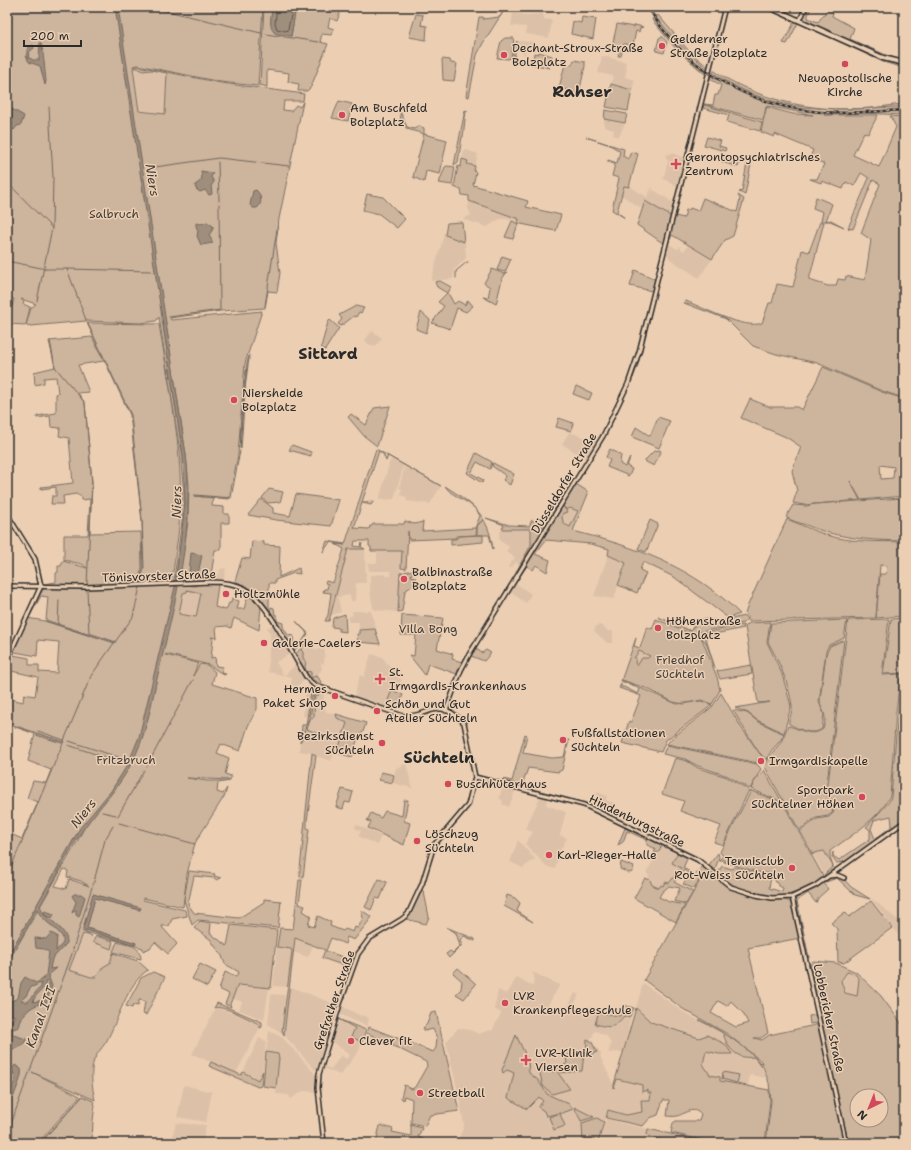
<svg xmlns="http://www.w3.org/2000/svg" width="911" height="1150" font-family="'Shantell Sans',sans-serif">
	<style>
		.built { fill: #dcc1a8 }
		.green { fill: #cdb49d; stroke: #7c7064; fill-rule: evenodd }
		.water { fill: #a08e7d; stroke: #71665c; fill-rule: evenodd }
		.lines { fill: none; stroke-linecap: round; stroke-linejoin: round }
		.shore { stroke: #5a534c; stroke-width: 1 }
		.stream { stroke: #71665c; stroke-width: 1 }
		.secondary-casing { stroke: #2b2b2b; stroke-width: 6 }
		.primary-casing { stroke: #2b2b2b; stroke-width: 7 }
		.secondary { stroke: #eccfb3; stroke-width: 3 }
		.primary { stroke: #eccfb3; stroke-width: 4 }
		.rail-casing { stroke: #2b2b2b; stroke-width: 2.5 }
		.rail { stroke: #eccfb3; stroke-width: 1; stroke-dasharray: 3; stroke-linecap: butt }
		.poi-dot { fill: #d1495b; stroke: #eccfb3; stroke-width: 1.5 }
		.labels { text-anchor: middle; stroke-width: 3; stroke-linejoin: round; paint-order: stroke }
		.poi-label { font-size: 12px; fill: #2b2b2b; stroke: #eccfb3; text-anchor: start }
		.park-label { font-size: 12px; fill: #43403c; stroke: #eccfb3 }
		.street-label { font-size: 12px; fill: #2b2b2b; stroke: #eccfb3 }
		.water-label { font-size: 13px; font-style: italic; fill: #423f3b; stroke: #eccfb3 }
		.district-label { font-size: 16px; font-weight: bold; fill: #2b2b2b; stroke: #eccfb3 }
	</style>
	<rect width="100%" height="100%" fill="#eccfb3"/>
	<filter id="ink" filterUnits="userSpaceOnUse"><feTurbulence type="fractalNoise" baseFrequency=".025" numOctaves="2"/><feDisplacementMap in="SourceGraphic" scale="8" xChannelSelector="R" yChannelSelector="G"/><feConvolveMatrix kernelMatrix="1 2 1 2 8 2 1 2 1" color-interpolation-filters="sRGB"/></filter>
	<g filter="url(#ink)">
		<path class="built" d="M646,7H650L665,29L692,57L726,82L753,95L783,104L817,110L904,107V111L821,113L781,107L752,98L711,76L688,59L660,28Z
			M513,13L528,15L543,13L544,19L552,20L549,38L526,34V27L511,26Z
			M517,41L535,42L534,48H531L530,51L525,50V55L523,54V51L515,49Z
			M602,56L626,62L625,67L627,68L625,77L635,80L632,90L611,84L613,76L598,73Z
			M133,68L167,73L165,114L139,110Z
			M604,119L625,123L619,137L613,135L614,130L604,127Z
			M464,149L478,154L475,166L467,164L468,161L462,159Z
			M672,153L686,159L679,187L663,179L668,161L665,155Z
			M624,185L631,187L647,197L652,187L653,188L650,194L653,190L657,192L674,203L671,217L645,203L642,209L621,195Z
			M469,201L519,219L518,223L507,219H500L487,227L465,220L463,219L471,215L468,208Z
			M444,234L465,241L466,258L454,270L453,279L431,281Z
			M669,244L678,249L681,246V249L684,251L688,245L712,259L699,278L670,259L666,253Z
			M372,331L382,338L375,347L368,344L365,340Z
			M569,432L596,441L586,459L562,444Z
			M393,459L404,465L394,499L379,500L390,460Z
			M405,466L441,486L430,504L406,501L407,497L400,495L402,489L399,488Z
			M563,505L578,511L570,527L564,524L562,518Z
			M502,529H531V545L526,557L520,566L516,562L510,569L508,567L515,558L506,551L509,547L500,541L499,534Z
			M348,548L365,549L366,583H356L355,601H351L350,595L338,597L341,612L329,616Z
			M377,551H402L398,612L375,610L373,608L370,591V575L384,574L386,576H391V571H369L368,563H377Z
			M608,555L626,563L614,599L594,596Z
			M226,568L224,579H210L214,575L219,574L220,569Z
			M517,584L531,594L526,603L510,592Z
			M187,590L201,593L196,617L179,614L183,592Z
			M352,611H371L377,631L374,629L359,630V622H348V617L353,615Z
			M273,625L290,654L276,662L283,674L285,675L296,664L306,679L297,686L291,685L292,677L268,672L269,648H271L270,634L267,628Z
			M601,625L608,631H613V643H607L594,631L596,626Z
			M303,647L325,650L324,664L321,663L322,669L318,675L321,682L317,676L311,678L306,671L303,658V652L301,651Z
			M639,651L650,655L638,666L634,663V658Z
			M371,654L382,657L402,681L392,690L386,707L354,697L360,675L364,677Z
			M306,690H311L308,717L303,716Z
			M320,690L325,691L323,701L326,712L335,713L337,718L347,723L337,753L334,752L331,761L316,756L312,753L299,751L300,742L311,718L314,717L315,696H318Z
			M406,764L412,786L413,788L392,783L396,768Z
			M503,786L516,789L509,807L502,804L503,801L499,798Z
			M597,792L607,796L606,800L616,804L610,815L595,807Z
			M541,795L548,796L546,805L566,812L560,835L567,838L560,851L555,869L546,866L525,844L533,832L525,829Z
			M356,824L381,836L377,845L358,836L361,831L355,828Z
			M518,840L535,859L523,868L510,862Z
			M663,846L678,852L673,863L681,868L669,883L659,888L652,885L648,879L649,876L646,872Z
			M824,851L833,867L824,875L813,855L814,853Z
			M870,897L904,925V942Z
			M83,934L95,937L93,942L96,944L110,949L112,943L116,944L110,964L103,967L96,977L91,978L68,970Z
			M295,938L313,946L308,957L293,952Z
			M277,947L291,949L292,951L287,987L273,986Z
			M532,972L560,985L548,1005L564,1014L575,993L579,995L573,1007L582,1011L584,1006L605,1010V1013L610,1014L613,1026L624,1016L629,1018L631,1016L623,1052L608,1053L611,1044L607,1036L595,1031L591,1039L601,1054L600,1056L614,1086L617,1079L643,1085L648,1090V1093H651L650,1100H641L642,1112L626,1115L608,1110L598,1143H462L458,1140L464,1126L460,1101L446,1042L458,1028L470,1030L479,1034L489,1030L492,1031L501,1013L494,1009L498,990L507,994L517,977L533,986L534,976Z
			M847,972L855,974L859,979L857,996L845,993L841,981H843Z
			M643,983L685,1013L723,1033L725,1041L748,1058L754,1057L760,1062L766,1078L750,1075L748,1086L720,1081L710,1075L703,1064L706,1051L731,1055L725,1044L699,1038L651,1022L636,1008Z
			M238,985L269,988L264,1020L239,1010L242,1002L232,998Z
			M289,986L337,1005L318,1069L315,1070L284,1035Z
			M271,994L285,995L282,1033L268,1024Z
			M342,1006L361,1016L362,1015L369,1018L367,1026L339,1014Z
			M216,1007L244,1017L260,1025V1028L236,1073L192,1054Z
			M338,1020L356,1028L352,1037L362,1042L359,1051L340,1075L323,1068L324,1066L331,1069L341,1055L346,1059L350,1055L331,1041Z
			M269,1031L282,1037L317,1076L316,1092L303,1091L291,1099L288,1095L276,1094L279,1058L278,1054L266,1052Z
			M259,1038L266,1041L263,1071L258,1080L243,1072Z
			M184,1085L212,1092L206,1122L177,1117Z
			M606,1119L648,1129L647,1133L664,1141V1143H599Z
			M176,1123L206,1125L202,1143L171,1142Z"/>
		<path class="green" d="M7,7H263L258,86L221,82L138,65L133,66V67L138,66L221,83L304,94L303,101H284L283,110L291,111L296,105L300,107L303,102L279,219L276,243L280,273L277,292L268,291L265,308L221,311L170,318L171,320L262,311L245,363L238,455L229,499L194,496L213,498L212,506L224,507V514H229V523H221V550H215L210,581L184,582L181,580L180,584L195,586L199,584H223L218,585L215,607L226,610L229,603H231L232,598L239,601L237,609H244L248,595L261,606L259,630L234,618L231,628L227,626L216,627L217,638L211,637L213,639L211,658L215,657L216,666L223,667L221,673L226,674L224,675L209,665L166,654L165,655L198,663L193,676L200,664L207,665L215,672L212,684L257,698V709L248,726L240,751L221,744L217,753L229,758L225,774L231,776L230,780L187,778L207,781H230L218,783L217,792L223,794L227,788L225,795L195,843L187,874L183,907L143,898V900L185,910L187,916L172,919L169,926H162V927L177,944L168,954L155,942L150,948L143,951V948L82,931L92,936L83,934L69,970L91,977H96L103,967L110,963L113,953L138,961L148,970C127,983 118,1021 106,1042C102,1048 97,1053 94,1060C90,1072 92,1087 95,1100L32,1072L80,1096L38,1143H13L7,1141V964L77,842L89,818L78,832L7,958V847L13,835L22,839L38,802L27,798L33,781L46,783L51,770L28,761L35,734L7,724L64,742L7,723V698L23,702L24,694L35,696L38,677L7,670V662L27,618L45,621L115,643L46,620L48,597L41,596L30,616L28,615L44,588L69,589L138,584L143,569L142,521L130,415L87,323L159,324C171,399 189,474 176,550C174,561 174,573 170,583L173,585L182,521L183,485L180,451L159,317L156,321L140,323L86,321L31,326L26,325L31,308L36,304L21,299L24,302L23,304L30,307L26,325L7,324L14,299L7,298ZM133,68H138L143,71L151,70L167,73L165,114L139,111ZM165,318L186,455L189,485L188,522L178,586L175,581L184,522L185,485L183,456L162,319ZM187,590L201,593L196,617L179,614L183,593L187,592ZM38,640L59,642L57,673L39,672V665H29V658L13,655L15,652L37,656ZM64,869L68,871L67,877L81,881L89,886L69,879L66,889L55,886ZM93,894L140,910L95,898L87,928L136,943L135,945L83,929Z
			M264,7H273L271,23L274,32L291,36L296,7H323L330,12H335L337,9L341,10L337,21L330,18L328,27L334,29L331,35L322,34L320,42L328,44L311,87L307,91H298L299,84L288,82L289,73L267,70V87L260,85Z
			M764,7L797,22V25L787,44L783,43L793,25V21Z
			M807,7H811L808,15V18L818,22L828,9L833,13L832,16L854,28L850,39L886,55L899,59L898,61L891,59L828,32L805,20L803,17Z
			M503,12L483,43L477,55L469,97L466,96L479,17H483V19L500,17Z
			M416,14L423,15L421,25L427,26L426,40L409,37Z
			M658,15L689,51L709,68L708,70L676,41L655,16Z
			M582,17L596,19L593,39L571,34L573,21L581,23Z
			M653,18C669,40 686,57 707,74V76L676,49L652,20Z
			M617,24L634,27L635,25L643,27L640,28L639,32L636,31L633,45L624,44L621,56H618L620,49L612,47Z
			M805,24L882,59L904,66V68L883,62L804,25Z
			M662,36L667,42L664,53L656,51L659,38Z
			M505,38H514L511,58L508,59L497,58L501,41Z
			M517,41L514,59L535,64L536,61L533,60L534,53L538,54L539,52L552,56L551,63L547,62L546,67L550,68L513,60V50Z
			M442,59L450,60L451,63L457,64L454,81L443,80Z
			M574,60L585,62V66L579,93L570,91V99L564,97L568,90L559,88L565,64L572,65Z
			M713,70C758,100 808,111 861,109C876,108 890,105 904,104V107C828,109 781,117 713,73Z
			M711,76C780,119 827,113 904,111V115L861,113L824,115H878L868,134L864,132L853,155L879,167L896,127L890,116L901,117L904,116V398L882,391L817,363L776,354L753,346L726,319L684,303L686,301C704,308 745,330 762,323L769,303H772L777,284L793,287L802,250L809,252L820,222H824L809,280L828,286H836L838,279L845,280L846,276L865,280L871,240L861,233L880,184L873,180L853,229L848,228L869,178L861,173L854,186L846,182L843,189L822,181L821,183L810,179H817L824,164L810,157L813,150L775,134L774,137L761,132L766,107L793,114L813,115L767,106L763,120L704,104L713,105L715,95H718L721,85L710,79Z
			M611,84L632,90L628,111L606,107Z
			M339,101L352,104L348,121L332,118Z
			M704,105L762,122L760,131L727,122L729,115L703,108Z
			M399,109L407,127L414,129L419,126L424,128V134L447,140L440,174L426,171L424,182L413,177L424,134L407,129L401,120Z
			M465,110L468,111H466L463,137H462L458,162L454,165Z
			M605,110L627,114L625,123L604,119Z
			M586,137L624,149L623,156L628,159L631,152L638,154L630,183L629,187L624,186L617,212L625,218L612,210L619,178L612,176L615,164L608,162V160L617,163L620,151L610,145Z
			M707,137L721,141L719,146L726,148L725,151L704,145Z
			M724,155L740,161L738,167L722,162Z
			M462,159L468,161L467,164L475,166L474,171L476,172L473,185L528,201L526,207L561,215L556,231L521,224L518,223L519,219L469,201V196L462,195L461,190L454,187L458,166L461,167Z
			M747,163L751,164L745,195L739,192L742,191Z
			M447,166L455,167L452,185L439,183L445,167Z
			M367,194L383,197L405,219L397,228L379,214L363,210Z
			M738,195L744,199L733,236L725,240L712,259L672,235L667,246L675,216L684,218L686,210H689L690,208L698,211L703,198L737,212L740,199Z
			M816,197L832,204L826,221L831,220L844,227L830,221H821L823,212L813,208Z
			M645,201L672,217L654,290L652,291L630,286L635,270L655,279L664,244L637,225Z
			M512,221L518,224L513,239L505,237Z
			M462,222L464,242L445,235L447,223Z
			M502,256L511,259L505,272L497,270Z
			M492,269L504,274L507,272L502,279L496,304L483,297L488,298L490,287L484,283Z
			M440,281L451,287L448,293L454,304L458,301L465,305L468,300L473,306L466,312L457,308L450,329L432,323L444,306L438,302L447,293L437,287L435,282Z
			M655,294L638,365L633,378L632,376Z
			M356,306L364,308L361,313L359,312L356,317L354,316L341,326L338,324L342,319L339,315Z
			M421,312L430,320L426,333L416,329Z
			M330,320L339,328L325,350L321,347L328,322Z
			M92,337L104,361L78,365L89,392L78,393L85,403L92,483L90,533L141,532L142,569L136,584L45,585L43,584L56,582V573L58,572V566H61L63,561L87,568L82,564L64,560V535H88L90,499L82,500V497L76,494L63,496L64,504H51L52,496H56V487L41,489V487L73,483L69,438L59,436L60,428L51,427L50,416L37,418V416L56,413V394L58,393L56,377L44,378V383L35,385L34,372L55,367L49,341Z
			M249,356H250L247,363L241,449C238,442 245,366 249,356Z
			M823,367L882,392L904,399V496L861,500L850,481L860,500L804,505L793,503L797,491L792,471L801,447L786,437L741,418L750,399L770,407H797L802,410ZM880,465L894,467L893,478L881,479Z
			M576,386L592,393L589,400L573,394Z
			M390,406L377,446L364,436L348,417L351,414L366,425L374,408Z
			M658,417L670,421L659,448L632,437L636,427L650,436Z
			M559,418L573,423L571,431L556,427Z
			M292,445L311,452V456L289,450Z
			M376,449L441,486L388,456L386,461L383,454L379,451L362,502L374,501L371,505L362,503L354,528L369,529L370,526H372L373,524H404L405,521L414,524L423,522L422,531L475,528L480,516C474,501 452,498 445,486C473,504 488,514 493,549L489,535H477V526L483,520L477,525L476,535L456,536V538L409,540L408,531L406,569L401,568L402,551H371V547L369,546V541H355L354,546L360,547L362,543L361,547L365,549H348L329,621H325L328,615L331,593L323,592L324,589H327L328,584L325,583L326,581L333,583L344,549L335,544L345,545L330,542L323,552L327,541L345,544Z
			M610,449L621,455L620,464L625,467L630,458L627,466L632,469L629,476L607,467L610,460L606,457Z
			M660,450L661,452L654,466L646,462L645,460L654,451Z
			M476,453L492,462L490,469L477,462L471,473L483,480L482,483L467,473Z
			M493,463L514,474L510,485L503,480L506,476L492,466Z
			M576,484L587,491L588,494L573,531C636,547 694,567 740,614L728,618L674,577L643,562L640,570L646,573L637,593L618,585L626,563L608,555L609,549L591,544L546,540L535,554L550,560L547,572L536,565L533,570L527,566L519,577V575ZM563,506L567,510L570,508L578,511L570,527L564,524L562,518L563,513L567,512Z
			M269,489L283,492L280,502L268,503L262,498Z
			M296,494L339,500L331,526L276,520L248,515L261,499L273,508V513L290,516Z
			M562,497L564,498L516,572L531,545V529H502L504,525L486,518L509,525L529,526L532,520L544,527Z
			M902,498H904V541C868,540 840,539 806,525C800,523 791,521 786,517L793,505L807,506L814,504Z
			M787,519C800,524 813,531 827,535C851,543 879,541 904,542V583H902L901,585H904V616L876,618L880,574H886L887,566L880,565L876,618L748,621V616L745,614L748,605Z
			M650,520L658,524L646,552L638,549Z
			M483,535V542L451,545V539H456L459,536Z
			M252,541L264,542V545L280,546L279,577L299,568L300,574L294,573L275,580V583H269V610C260,596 251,588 235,581L242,558L250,559Z
			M413,570L411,576L415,577L416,583L405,591L402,611L398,612L400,573Z
			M271,607L274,608L275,615H277V621L283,623V627L288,635L294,636L292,647L293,644L300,645L307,634C305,629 299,626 296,621L307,632L308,634L294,651L293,652L270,612Z
			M345,614L346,632L339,631V628L332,627L333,618Z
			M402,615L443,618L437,649L453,654L452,659L462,662L457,674L428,664L425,675L409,655L414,656L416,635H401Z
			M745,616L747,619L743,623L695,633L658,617L691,631L692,628L703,619L721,621Z
			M904,618V820L845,862L836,863L832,857L833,852V856L839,860L870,839V830L866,827L889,802L891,797L898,711L903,673L883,674L891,619ZM891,816L892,826L875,839L871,829L874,820Z
			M656,619L698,636L702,639L717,677L720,690L712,704L701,700L684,704L673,702L648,689L622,680L677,704L701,701L712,705L666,740L661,752L622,743L629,721L631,722L641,696L619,688L621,684V687H624L638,694L640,689L621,681L636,638L634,646L640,648L647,627L652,629ZM639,651L650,656L648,658H642L637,666L635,663L636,658H634Z
			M889,619L882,675L901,674L896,711L890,796C879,819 849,837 830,851V858L834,869L825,877L824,875L833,866L824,851L814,853L813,855L800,831L817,819L829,817L834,812L832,800L827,792L848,620Z
			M847,620L844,638L829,645L826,651L819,702L824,714L822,729C812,736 799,729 789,724C788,719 793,713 792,706C789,684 779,661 768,642L771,623Z
			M770,622L767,642L782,674L791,706L784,733L757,720L748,713L735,708L770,702L758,703L745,627L749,623Z
			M743,625L744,628L705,636L715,668L706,643L699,634Z
			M375,629L380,644L358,642L357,634H359V630Z
			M844,640L826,792L833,812L828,816L816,818L799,830L765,767L769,757L781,742L788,726C799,728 811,738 823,729C829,712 820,712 820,699L826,654L830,646Z
			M307,641L301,650L303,652V658L306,662L305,667L306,671L311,672V678L316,676V674L321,682L320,684L311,679L295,655Z
			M475,648L482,653L486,650L491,653L484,661L471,656Z
			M751,665L752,674L720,679L717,671Z
			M312,686L314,687C310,705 310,721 301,738L302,725H306Z
			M315,688L320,690L318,696H315L314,717L311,718L307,729L319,734L317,740L305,735L306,732L300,742L310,718Z
			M392,690L403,695L399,705L388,700Z
			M721,693L741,727L763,758L756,760L758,763L667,744L671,739L712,707Z
			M733,710L747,713L757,721L784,734C780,744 768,750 767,761L757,750Z
			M336,714L366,723L363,732L358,737L352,757L337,753L347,723L337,718Z
			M525,734L527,735L523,753L552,758L564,757L567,744L559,741L569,740L562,770L558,772L528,768L522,786L502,780L503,779L512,781Z
			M667,745L757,764L761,769L750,789L728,776L698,766L685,759L663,754Z
			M312,753L316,756L307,821V828L309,829L303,878L300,877V869Z
			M675,758L687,761L698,768L727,777L749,790L723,845L714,842L721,826L680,811L684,801L662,794Z
			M764,770L782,802L751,789L754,782Z
			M381,772L394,775L392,783L379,780Z
			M342,789L353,792L350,803L345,802L343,809L336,807Z
			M751,791L783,803L824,878C782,907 745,900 708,866L718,853L719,857L715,870L718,873L722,866L732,869L735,867L771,877L769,888L782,892L783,888L779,886L773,878L779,873C762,876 740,866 724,862V860H719L723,856L720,852Z
			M404,800H408L404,821L410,823L404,845L368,828L371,822L367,821L371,813L381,818L385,811L402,816Z
			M625,828L662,845L659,852L654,853L656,849L647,845V840L627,831L623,842L618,845Z
			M678,852L688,857L683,868L695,875L703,865C723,879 728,888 753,895C763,898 786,897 793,904L819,1018L816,1023L810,1024L809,1016L816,1015L800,938L748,948L768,1033L761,1038H754L762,1040L769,1035L820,1024L845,1143H766L771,1101L769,1083L761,1061L726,1033L683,1009L644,980L704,873L694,889L683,884L690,875L684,870L674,882L693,892L686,904L674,901L680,888L669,886L662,892L659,897L669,902L685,905L676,922L634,898L645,878L650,880L652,885L659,888L661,885L663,886L665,882L669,883L681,868L672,863ZM718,1001L727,1006L731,1001L743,1013L748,1023L736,1027L711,1013Z
			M621,862L634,867L632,872L629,873L620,869Z
			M189,871L215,874L214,876L221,878L217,880L214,878L194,876L188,904L194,913L239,918L264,902V899L281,901L278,928L198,920L192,925L184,900Z
			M835,875L842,877L851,887L870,899L855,895L837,878L823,883L828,889L818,898L816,903L808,893L797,901L809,958L795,899Z
			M379,879L387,882L380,899L376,898L371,910L365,907Z
			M299,880H302L299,904L305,906L303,911L311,916L308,925L314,927L318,916L331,922L330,926L343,931L345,929L353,932L355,927L358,928L363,918L361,910L372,917L354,940L347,937L345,944L331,938L326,951L348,959L345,966L322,958L325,950L295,938L284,1035L282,1031L292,951L291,949L277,947L280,928L293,929Z
			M422,890L424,892L429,917L426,924L406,919L411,913Z
			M507,895L515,898L520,903L517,911L533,922L504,906Z
			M871,901L892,928L844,963L838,962L837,929L831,923L845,912L849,917Z
			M200,921L211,923L210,933L227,946L231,925L277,930L271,988L238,985L230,1004L231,1007L225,1004L229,994L219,989L225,972L236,977L239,972L225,964L222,956L210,939L194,928Z
			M446,927L475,939V941L464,936L459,941L463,944L449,958L446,954L450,951L453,953L460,946L456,933Z
			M96,936L113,941L111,949L93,942Z
			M117,942C129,946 140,944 141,959L113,952Z
			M813,961L836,963L856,972L881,996L904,1027V1143H847L810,965ZM847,972L855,974L859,979L857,996L845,993L841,981ZM857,1096H881V1120H857Z
			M200,964L216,972L207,987L192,979Z
			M458,968L476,984L464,999L456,994L461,989L462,981L453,973Z
			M153,972L165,977L146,1015L143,1014L145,1001L139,1000L138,1006L133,1005L132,1008L126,1006L141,978Z
			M217,1003L262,1022V1027L260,1028V1025C252,1020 221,1004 214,1008Z
			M623,1005L634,1008L629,1018L624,1016C613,1029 611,1028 595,1024L598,1014L601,1013L620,1016Z
			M636,1008L651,1022L699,1038L707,1035L725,1044L732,1054H719L706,1051L703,1064L710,1075L720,1077V1081L769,1090L770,1101L765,1143H717L671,1133L673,1123L676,1121H699L701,1115C693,1105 685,1114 677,1116C674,1117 670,1116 667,1116L669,1100H663L658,1115L650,1118L643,1126L606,1118L608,1110L626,1115L642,1112L641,1100H650L651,1093H648V1090L642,1092V1085L617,1079L614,1088V1084Z
			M436,1012L459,1111L430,1115L425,1126L411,1123L412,1099L404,1096L403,1100L401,1098L404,1085L412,1089L415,1087L427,1066L426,1062L367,1033L369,1027L433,1052L436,1048L437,1038L433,1029L425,1031L423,1028L427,1024L431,1013Z
			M338,1019L366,1030L362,1042L351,1037L355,1028Z
			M699,1020C714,1026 756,1052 762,1067L754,1057C737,1060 727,1048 723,1033Z
			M516,1035L528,1060L529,1073L538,1080L547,1094L569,1104L573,1109L560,1114L565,1126L554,1130L549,1117L560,1113L546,1116L544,1111L538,1107L543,1101L539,1097L527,1109L508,1098L514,1073L507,1070L503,1073L502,1070Z
			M587,1039L591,1041L597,1052L586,1056Z
			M572,1051L584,1054L582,1071L558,1073L570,1089L552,1094L543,1086L538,1066L554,1072L567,1063L566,1057Z
			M266,1052L278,1054L279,1058L276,1088L263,1086Z
			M211,1062L241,1075L243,1072L258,1080L263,1071L261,1086L258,1087L209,1066Z
			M723,1072L739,1075L737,1083L722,1079Z
			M82,1096L93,1101L95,1105L93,1120L92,1143H57L46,1138L40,1143Z
			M574,1107L594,1117L581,1121Z
			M597,1118L604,1122L598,1143H583L582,1123Z
			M380,1125L393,1129L392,1132L411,1136V1126L410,1125L422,1128L418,1137L423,1139L422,1143H376Z
			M648,1129L711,1143H664V1141L648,1136L647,1135Z"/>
		<path class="water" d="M115,7H118L186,455C195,529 175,603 158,674C151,705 146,738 130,766C118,789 100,806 85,827C69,849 55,881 40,906L44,914L45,911L54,914L52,918L44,915C53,921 68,932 67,943L52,959L50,969L56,968L50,973L49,978L52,986L46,1003C32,1004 22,1013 19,1027L13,1029L12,1032L14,1035L26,1039L25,1042C19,1047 15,1051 7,1048V1029L12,1025L11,1021L15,1016L9,1014L7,1003L18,998L21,983L25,977L36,983L43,979L46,975L49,952L44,949L36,948L35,938L46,939L51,933L57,936L56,951L63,943V938C57,927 42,922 37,909L7,964V958L80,828L111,791L128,764L139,737L175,587L185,504L183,456ZM46,981L49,983C49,988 47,996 44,1000L33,1002C35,993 44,992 46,981ZM41,983V987C35,991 32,999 27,1002L21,1000L26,996L30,988Z
			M273,7H296L291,36C287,35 278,35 275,33C268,28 271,14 273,7Z
			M40,42C43,44 45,74 46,81L45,85L40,66L29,62L26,56L28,48L33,45L34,48L30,51L28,57L33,60H39Z
			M7,109H12L24,116L21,125L17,126L14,130L7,125Z
			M201,171L213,173L211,177L214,182L211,186L212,194L209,195L205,190L200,192L196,189L195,185C203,180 202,179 201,171Z
			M256,190C261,194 263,204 257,208H253L250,205L253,191Z
			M207,222L213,226V229L209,235L213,243L201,245L197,236L198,231L196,226V223L201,224Z
			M191,553L202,555L198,574H195L194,572L189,573Z
			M74,894H81L85,897L79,917L76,915V910L72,913L76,902L72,896Z
			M93,894L141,908L140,910L95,898L87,928L136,943L135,945L83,929Z
			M15,1065L21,1069C23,1076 16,1088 14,1096L10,1098L7,1095V1088L11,1087C18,1081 14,1076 12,1069Z"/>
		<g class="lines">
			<path class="shore" d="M277,7L275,23L277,29L286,31L288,29L293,7"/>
			<path class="stream" d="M125,12L154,8L261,33
				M266,34L318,42
				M49,107L53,177L52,228
				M218,162L219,201
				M148,168L219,158L289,166
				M7,182L52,228L37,301
				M7,261L46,269H67L86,320
				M67,269L151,271
				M456,278V271L467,262H468
				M265,306L278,223
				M169,317L220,310L219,204
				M88,324L131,415L142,520L144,568L140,584
				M50,341L55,367L85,403L92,482L87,585
				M243,402L249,358
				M240,448L243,404
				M195,495L231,498L240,451
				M87,589L89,633L116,642
				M45,621L90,636
				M58,624L59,600
				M115,642L133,617L140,587
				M38,731L64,740
				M36,735L62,743
				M69,741L130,761
				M68,745L129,765
				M147,766L193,680
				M102,812L116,815
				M118,816L144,770
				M119,823L195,844
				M106,838L113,826
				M7,877L91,676L114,643
				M93,885L105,840
				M73,949L92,887
				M67,968L73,951
				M30,1071L67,968
				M7,1135L29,1073
				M7,1139L8,1140
				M9,1140L14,1143
				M40,1143L82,1097"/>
			<g class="secondary-casing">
				<path id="secondary" d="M800,20L806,7
					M7,514L35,559L41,586L7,660
					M7,586L86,587L211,582C223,582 233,583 244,588C267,600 292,655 307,678L314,685L403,716C431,718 436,695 464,723L475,777L468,805L434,845L422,884L408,914L402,919L369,939L358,954L340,1004L319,1074L318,1088L324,1143
					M446,711L461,670L470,653L603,436L628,384L639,352L725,7
					M475,777L584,805L698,860L731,887L756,895L772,898L792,897L815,886L904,822
					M830,876L837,875L844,878
					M792,897L846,1143"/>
			</g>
			<g class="primary-casing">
				<path id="primary" d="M769,7L883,58L904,63"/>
			</g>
			<use href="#secondary" class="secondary"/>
			<use href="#primary" class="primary"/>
			<g class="rail-casing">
				<path id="rail" d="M648,7C682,66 745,104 812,111C842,115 874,111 904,110"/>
			</g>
			<use href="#rail" class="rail"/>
		</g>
	</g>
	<g class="poi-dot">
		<circle cx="662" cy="46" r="4"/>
		<circle cx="504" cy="55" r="4"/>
		<circle cx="845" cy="64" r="4"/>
		<circle cx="342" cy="115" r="4"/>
		<path d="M674 158h4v4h4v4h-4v4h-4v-4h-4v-4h4z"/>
		<circle cx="234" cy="400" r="4"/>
		<circle cx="404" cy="579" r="4"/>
		<circle cx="226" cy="594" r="4"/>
		<circle cx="658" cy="628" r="4"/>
		<circle cx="264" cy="643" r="4"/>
		<path d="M378 673h4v4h4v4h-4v4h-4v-4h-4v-4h4z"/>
		<circle cx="335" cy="696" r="4"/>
		<circle cx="377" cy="711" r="4"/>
		<circle cx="563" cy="740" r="4"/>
		<circle cx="382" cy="743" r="4"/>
		<circle cx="761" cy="761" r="4"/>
		<circle cx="448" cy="784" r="4"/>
		<circle cx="862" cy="797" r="4"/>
		<circle cx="417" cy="841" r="4"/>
		<circle cx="549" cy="855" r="4"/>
		<circle cx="792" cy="868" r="4"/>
		<circle cx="505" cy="1003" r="4"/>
		<circle cx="351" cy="1041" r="4"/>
		<path d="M524 1054h4v4h4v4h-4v4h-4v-4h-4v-4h4z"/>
		<circle cx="420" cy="1093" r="4"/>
	</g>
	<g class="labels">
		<g class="poi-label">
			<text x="670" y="43">Gelderner<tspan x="670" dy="14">Straße Bolzplatz</tspan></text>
			<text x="512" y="52">Dechant-Stroux-Straße<tspan x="512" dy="14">Bolzplatz</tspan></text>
			<text x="845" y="82" text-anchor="middle">Neuapostolische<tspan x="845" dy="14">Kirche</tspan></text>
			<text x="350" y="112">Am Buschfeld<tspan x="350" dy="14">Bolzplatz</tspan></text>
			<text x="685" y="161">Gerontopsychiatrisches<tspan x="685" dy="14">Zentrum</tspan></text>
			<text x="242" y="397">Niersheide<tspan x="242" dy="14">Bolzplatz</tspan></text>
			<text x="412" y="576">Balbinastraße<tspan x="412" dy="14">Bolzplatz</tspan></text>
			<text x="234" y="598">Holtzmühle</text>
			<text x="666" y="625">Höhenstraße<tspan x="666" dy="14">Bolzplatz</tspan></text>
			<text x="272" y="647">Galerie-Caelers</text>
			<text x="389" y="676">St.<tspan x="389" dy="14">Irmgardis-Krankenhaus</tspan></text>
			<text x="327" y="693" text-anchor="end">Hermes<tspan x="327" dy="14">Paket Shop</tspan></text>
			<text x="385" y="708">Schön und Gut<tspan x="385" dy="14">Atelier Süchteln</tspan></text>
			<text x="571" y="737">Fußfallstationen<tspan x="571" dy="14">Süchteln</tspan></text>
			<text x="374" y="740" text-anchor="end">Bezirksdienst<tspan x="374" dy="14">Süchteln</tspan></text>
			<text x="769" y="765">Irmgardiskapelle</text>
			<text x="456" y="788">Buschhüterhaus</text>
			<text x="854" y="794" text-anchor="end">Sportpark<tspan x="854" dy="14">Süchtelner Höhen</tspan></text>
			<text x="425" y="838">Löschzug<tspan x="425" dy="14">Süchteln</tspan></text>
			<text x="557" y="859">Karl-Rieger-Halle</text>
			<text x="784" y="865" text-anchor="end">Tennisclub<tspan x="784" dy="14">Rot-Weiss Süchteln</tspan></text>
			<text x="513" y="1000">LVR<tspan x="513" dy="14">Krankenpflegeschule</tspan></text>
			<text x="359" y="1045">Clever fit</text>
			<text x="535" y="1057">LVR-Klinik<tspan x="535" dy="14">Viersen</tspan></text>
			<text x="428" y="1097">Streetball</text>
		</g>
		<g class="park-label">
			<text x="114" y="218">Salbruch</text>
			<text x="428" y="633">Villa Bong</text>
			<text x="680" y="664">Friedhof<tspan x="680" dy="14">Süchteln</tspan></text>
			<text x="126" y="764">Fritzbruch</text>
		</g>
		<g class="street-label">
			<text transform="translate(564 483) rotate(-59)" y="4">Düsseldorfer Straße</text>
			<text transform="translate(159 576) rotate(-2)" y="4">Tönisvorster Straße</text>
			<text transform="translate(637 821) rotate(26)" y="4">Hindenburgstraße</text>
			<text transform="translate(334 1000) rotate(-71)" y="4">Grefrather Straße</text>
			<text transform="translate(829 1018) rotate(78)" y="4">Lobbericher Straße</text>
		</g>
		<g class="water-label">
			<text transform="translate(153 180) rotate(81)" y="5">Niers</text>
			<text transform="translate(176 502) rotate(-89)" y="5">Niers</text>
			<text transform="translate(83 813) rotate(-52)" y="5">Niers</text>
			<text transform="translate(40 1017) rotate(-70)" y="5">Kanal III</text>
		</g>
		<g class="district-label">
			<text x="582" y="97">Rahser</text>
			<text x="328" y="359">Sittard</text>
			<text x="439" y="763">Süchteln</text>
		</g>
	</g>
	<rect width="911" height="1150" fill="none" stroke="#eccfb3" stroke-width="24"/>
	<rect x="12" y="12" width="887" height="1126" fill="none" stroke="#2b2b2b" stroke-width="1.5" filter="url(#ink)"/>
	<g transform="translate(869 1108) rotate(223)"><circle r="19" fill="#eccfb3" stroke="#9f8d7d"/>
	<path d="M0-3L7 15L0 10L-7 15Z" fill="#d1495b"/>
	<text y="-6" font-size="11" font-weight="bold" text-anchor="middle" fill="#2b2b2b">N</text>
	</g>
	<path d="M24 40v6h57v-6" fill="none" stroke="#2b2b2b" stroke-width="2"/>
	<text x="30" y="40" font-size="12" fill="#2b2b2b" stroke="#eccfb3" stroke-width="3" paint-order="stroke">200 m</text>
</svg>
